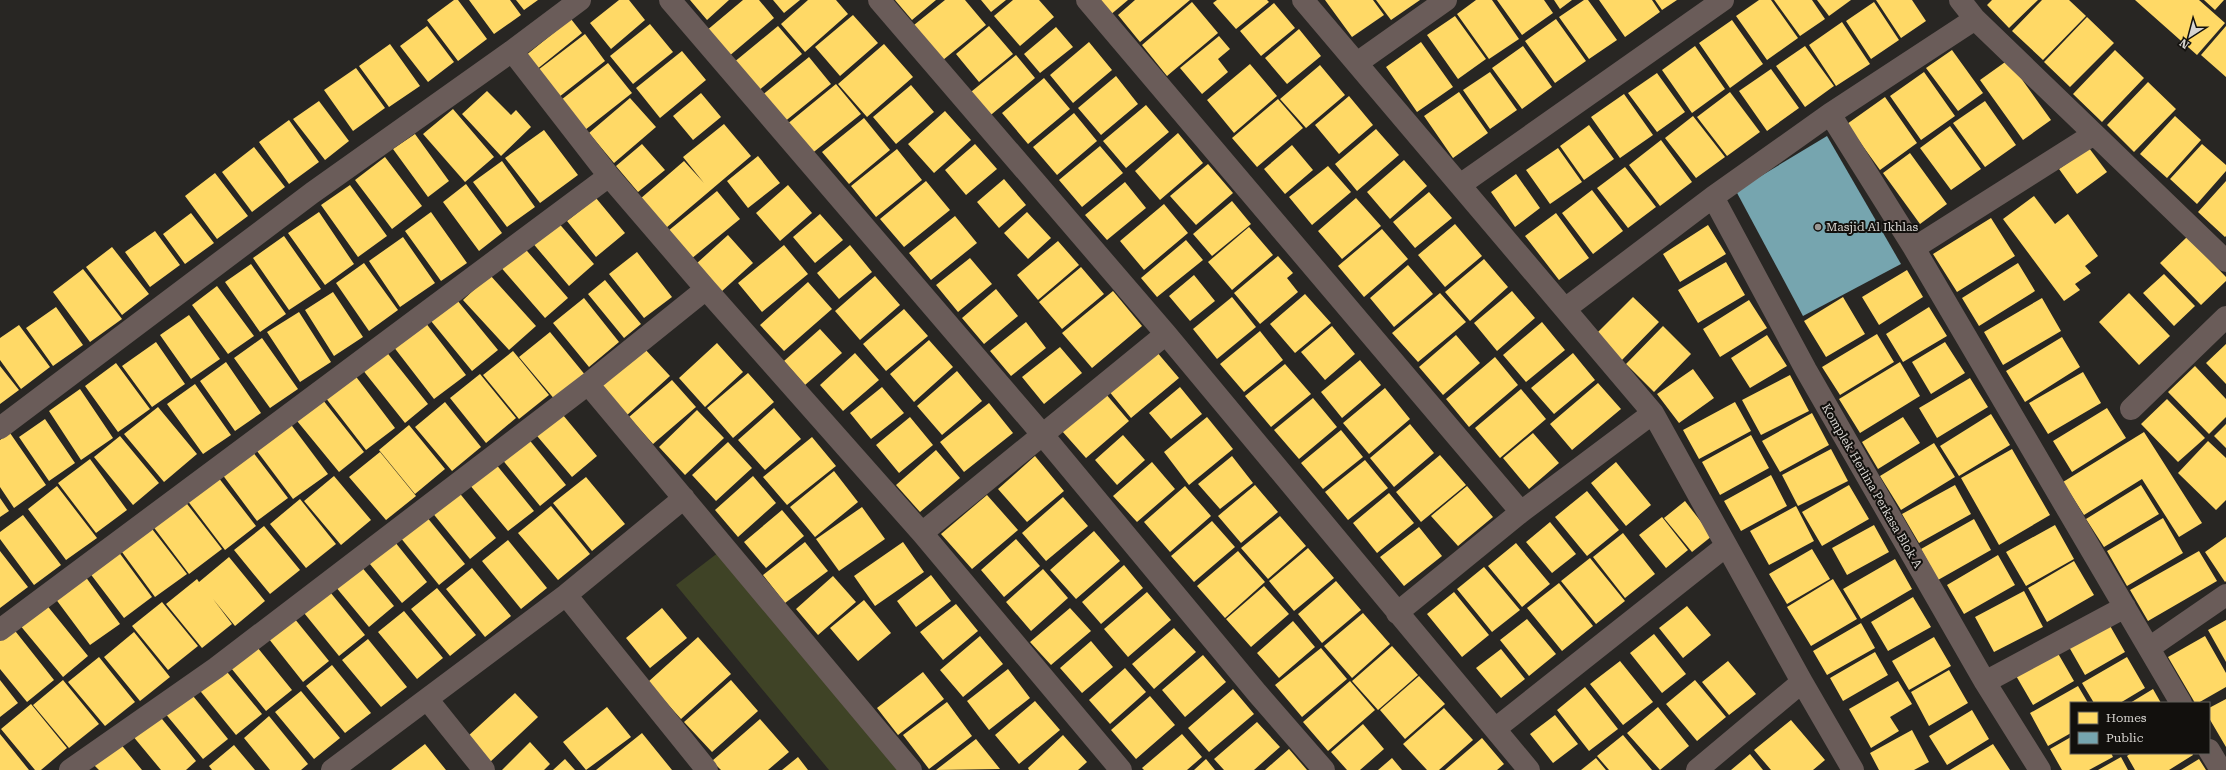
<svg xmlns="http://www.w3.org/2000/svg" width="2226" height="770" font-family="'Roboto Serif',serif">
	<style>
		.green { fill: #3f4326 }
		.homes { fill: #ffd966 }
		.public { fill: #76a5af }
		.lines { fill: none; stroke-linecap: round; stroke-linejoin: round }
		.minor { stroke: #6a5c59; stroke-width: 22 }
		.poi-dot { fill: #9a9793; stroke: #12100d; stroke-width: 1.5 }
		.labels { text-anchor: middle; stroke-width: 4; stroke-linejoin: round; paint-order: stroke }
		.poi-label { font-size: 12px; fill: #d7d4d0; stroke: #12100d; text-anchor: start }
		.street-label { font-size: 12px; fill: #d7d4d0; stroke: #12100d }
	</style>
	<rect width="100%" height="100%" fill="#282623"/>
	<path class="green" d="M723,549L906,770H829L676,585Z"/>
	<path class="homes" d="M454,0H458L487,39L458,61L427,20Z
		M469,0H510L521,15L494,34Z
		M516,0H538L524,10Z
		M619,0H629L645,20L611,49L590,23Z
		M690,0H729L707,20Z
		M743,0H759L774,18L728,57L706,31Z
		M773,0H800L784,13Z
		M808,0H836L848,14L805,52L781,24Z
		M895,0H936L912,20Z
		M945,0H965L986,25L943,60L914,25Z
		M981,0H1006L991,12Z
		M1013,0H1039L1054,17L1020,46L994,16Z
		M1095,0H1128L1109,16Z
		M1135,0H1190L1140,42L1118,15Z
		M1217,0H1267L1269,2L1236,29L1213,3Z
		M1325,0H1373L1384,15L1352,37Z
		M1376,0H1420L1391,20Z
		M1476,0H1492L1519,39L1489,59L1457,14Z
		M1497,0H1544L1553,13L1522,35Z
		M1554,0H1572L1560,9Z
		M1584,0H1588L1617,40L1589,59L1559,17Z
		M1599,0H1652L1660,12L1625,37Z
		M1655,0H1677L1662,10Z
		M1759,0H1771L1798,38L1767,60L1736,16Z
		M1774,0H1812L1825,19L1800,36Z
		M1817,0H1851L1829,16Z
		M1876,0H1912L1926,21L1901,38Z
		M1992,0H2038L2009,28L1987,5Z
		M2042,0H2069L2086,16L2043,60L2012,31Z
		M2135,0H2199L2225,23L2197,55Z
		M2204,0H2224L2215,10Z
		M1192,2L1218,33L1167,76L1142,45Z
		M1874,2L1899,40L1871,59L1846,21Z
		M1274,3L1295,28L1261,56L1240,31Z
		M853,15L878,43L840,76L815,47Z
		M1455,16L1486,59L1458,79L1427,35Z
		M2087,17L2114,43L2070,87L2044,62Z
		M571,19L582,33L536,70L525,56Z
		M1556,19L1586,61L1555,83L1525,41Z
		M1732,20L1763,64L1730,88L1699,43Z
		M1842,22L1870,64L1836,86L1809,45Z
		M650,24L673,52L633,84L610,56Z
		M427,26L454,62L428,82L400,46Z
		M778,26L802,54L757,92L733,63Z
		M989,26L1013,54L979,82L956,54Z
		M2226,26V77L2201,55Z
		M1056,27L1073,47L1040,73L1024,54Z
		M1299,29L1321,56L1287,84L1265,58Z
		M585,34L605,61L559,97L538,70Z
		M1219,36L1230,49L1218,59L1228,72L1202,94L1180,68Z
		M1089,42L1112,70L1073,103L1050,75Z
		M1421,42L1453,87L1417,112L1386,67Z
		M390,44L420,86L389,107L359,66Z
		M884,44L913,77L867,117L838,84Z
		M1523,46L1552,87L1522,109L1492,68Z
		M1695,46L1725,89L1692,113L1662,70Z
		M1805,46L1834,86L1805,107L1776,66Z
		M1952,50L1983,93L1958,111L1926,68Z
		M2115,50L2144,78L2102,122L2073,94Z
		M682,51L706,80L660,118L636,88Z
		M1016,55L1035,78L986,119L966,96Z
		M809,57L831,84L783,123L761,96Z
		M2008,60L2051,120L2023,140L1980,80Z
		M608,63L632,93L585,130L561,100Z
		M1250,64L1277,96L1234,133L1207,100Z
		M1320,65L1345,95L1306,128L1280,99Z
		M356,68L385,108L353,131L324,90Z
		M1771,69L1799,108L1767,131L1739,91Z
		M1490,72L1517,110L1490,129L1463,90Z
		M1924,72L1955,116L1921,140L1890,96Z
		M1657,73L1685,112L1657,132L1628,93Z
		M1116,76L1138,104L1101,135L1078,108Z
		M1044,78L1070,109L1028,144L1002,113Z
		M2148,82L2176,109L2134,152L2107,125Z
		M836,84L861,114L810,155L786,125Z
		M911,85L934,112L896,144L873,117Z
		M487,91L511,115L516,110L531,127L501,156L462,114Z
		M1459,92L1488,133L1453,158L1424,116Z
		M1730,92L1760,132L1727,156L1697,117Z
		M701,93L721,117L693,140L673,116Z
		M1624,94L1653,135L1620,158L1591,117Z
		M1349,96L1373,125L1339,154L1315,125Z
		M1885,97L1917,143L1880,170L1847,124Z
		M630,98L656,127L614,163L589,133Z
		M1278,99L1303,128L1257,167L1232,138Z
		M319,101L349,141L325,160L293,119Z
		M1985,101L2016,145L1985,167L1953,123Z
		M1146,105L1169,132L1126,168L1103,141Z
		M453,109L494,157L465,182L423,134Z
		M945,111L971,140L934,173L908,144Z
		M1074,113L1097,141L1057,175L1033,147Z
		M1693,116L1725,157L1696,178L1665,138Z
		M2175,116L2201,140L2167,178L2140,154Z
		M864,118L890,150L849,184L822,152Z
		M289,120L319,162L289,184L259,142Z
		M724,124L751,156L666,228L640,199L684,161L704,183L683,157Z
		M1589,125L1614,159L1584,180L1560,146Z
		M1950,126L1981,169L1951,190L1920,148Z
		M1376,129L1399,155L1357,191L1335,164Z
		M544,130L578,175L540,203L505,158Z
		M1178,133L1203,163L1160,200L1135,171Z
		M415,134L449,181L428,197L393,149Z
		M1661,140L1692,182L1660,206L1629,165Z
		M642,144L665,170L638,192L616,166Z
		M975,144L997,169L966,195L945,170Z
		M2202,144L2226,165V171L2197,204L2170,179Z
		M1292,145L1313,170L1285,194L1264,169Z
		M1100,146L1123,173L1082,207L1059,180Z
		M254,147L285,187L252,212L222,172Z
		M1558,148L1582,182L1550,204L1526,170Z
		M2089,148L2107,172L2077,194L2059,169Z
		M897,149L922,180L876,217L851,186Z
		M1910,153L1947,204L1920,224L1883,173Z
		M758,156L780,183L748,208L727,181Z
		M385,157L422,206L392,229L355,180Z
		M1404,160L1427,186L1390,219L1367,192Z
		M502,161L535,207L507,227L473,182Z
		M1208,164L1233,193L1196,225L1170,196Z
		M1328,166L1351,192L1312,225L1289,197Z
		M1625,167L1656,207L1628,228L1597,188Z
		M215,173L248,216L217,239L185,196Z
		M1516,174L1540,208L1515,227L1491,192Z
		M1004,179L1026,205L999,228L977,202Z
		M926,181L950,210L904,247L880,219Z
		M2226,181V236L2225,237L2198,212Z
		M1125,182L1146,208L1107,240L1085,215Z
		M466,184L502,233L479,251L443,202Z
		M350,185L387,236L358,257L321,205Z
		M788,185L812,213L780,241L756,213Z
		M1592,190L1623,231L1593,254L1562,213Z
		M717,191L740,219L691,259L668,231Z
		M1429,192L1452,218L1415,248L1393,222Z
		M2034,196L2055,224L2068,214L2098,256L2085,266L2091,273L2075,284L2080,290L2064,301L2003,219Z
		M596,198L625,233L596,257L567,221Z
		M1356,198L1381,226L1342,259L1318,231Z
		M1232,201L1251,224L1212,256L1193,234Z
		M1164,204L1188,233L1144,270L1120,241Z
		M319,212L354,264L325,285L288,233Z
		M431,212L467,263L441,281L405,231Z
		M1027,212L1051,238L1028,259L1004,233Z
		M191,213L214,243L185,264L163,234Z
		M1556,213L1589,258L1559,280L1525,236Z
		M820,214L843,240L815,263L793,237Z
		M955,216L977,243L931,280L909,253Z
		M1991,218L2015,256L1957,292L1933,254Z
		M556,220L594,264L569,286L531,241Z
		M1455,224L1482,256L1445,287L1418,255Z
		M1708,225L1726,254L1680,282L1663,254Z
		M1249,227L1273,255L1232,290L1208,262Z
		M1382,229L1408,259L1364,297L1338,266Z
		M155,231L180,265L150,287L125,252Z
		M728,235L753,263L721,292L696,264Z
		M284,236L321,289L289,310L253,258Z
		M403,237L435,283L400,307L369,261Z
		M2187,237L2226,277V281L2201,305L2160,263Z
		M1186,240L1203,260L1157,297L1141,278Z
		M1058,241L1079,265L1038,300L1017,275Z
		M521,244L568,298L545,318L498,264Z
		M784,245L808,274L762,312L738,283Z
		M850,245L872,272L839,299L817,273Z
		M112,247L149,294L122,315L86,267Z
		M637,252L672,297L644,318L609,274Z
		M1278,256L1293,273L1287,278L1298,292L1260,324L1234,293Z
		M970,258L992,284L958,312L936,285Z
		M1484,259L1508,287L1470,321L1445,292Z
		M1726,262L1745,295L1698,323L1678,290Z
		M364,263L398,310L369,331L336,283Z
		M2018,263L2035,291L1979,326L1962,298Z
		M251,264L286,314L260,332L225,282Z
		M1408,265L1433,294L1394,327L1370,298Z
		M1081,267L1104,294L1062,329L1039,302Z
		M83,269L122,319L90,342L53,292Z
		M1907,270L1923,297L1879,325L1862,297Z
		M2164,274L2195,306L2174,326L2143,293Z
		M490,275L536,326L509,350L463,300Z
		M1194,275L1215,301L1190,321L1169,296Z
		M875,276L900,305L860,340L835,311Z
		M605,280L641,324L624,338L588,294Z
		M808,282L832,309L784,351L760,325Z
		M217,286L254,336L228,354L192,305Z
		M996,289L1018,316L984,344L962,318Z
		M1113,291L1142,326L1092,368L1062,333Z
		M1512,291L1535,318L1497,351L1474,323Z
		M333,292L363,337L334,356L305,310Z
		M1440,293L1466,322L1418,362L1392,333Z
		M2129,293L2170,336L2139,365L2099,322Z
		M1305,294L1331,323L1295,353L1270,324Z
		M1232,297L1256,327L1217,359L1193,329Z
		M1633,297L1659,322L1621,361L1595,335Z
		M1843,297L1865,334L1826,357L1804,321Z
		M584,298L619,342L589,367L553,323Z
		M2042,298L2061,331L2003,365L1984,332Z
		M457,300L498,350L472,371L431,321Z
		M1749,300L1767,328L1720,357L1703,329Z
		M56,307L83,345L53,366L26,328Z
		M1929,307L1947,336L1903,362L1886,334Z
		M904,309L928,336L886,371L863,344Z
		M299,312L331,362L300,382L267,332Z
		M189,315L220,359L191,379L160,335Z
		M425,322L466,375L434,399L393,346Z
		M1026,322L1046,348L1011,376L990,351Z
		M1542,322L1565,350L1526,382L1503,355Z
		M19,325L50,367L21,389L0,360V338Z
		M1332,326L1355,354L1325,380L1301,352Z
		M1663,326L1691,354L1654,392L1626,364Z
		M820,329L842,353L805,385L784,361Z
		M1260,331L1283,360L1244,392L1220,364Z
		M550,332L586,376L556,401L519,357Z
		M1877,334L1894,362L1840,395L1822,367Z
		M1456,335L1480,363L1443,395L1419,367Z
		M1767,335L1787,366L1750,388L1731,358Z
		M2062,337L2080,367L2025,402L2006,371Z
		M262,338L298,389L270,408L234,358Z
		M929,340L953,367L914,402L890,374Z
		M156,342L185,384L152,407L122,366Z
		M1945,342L1965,373L1931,394L1912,362Z
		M717,343L743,372L705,407L679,378Z
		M2226,344V384L2206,363Z
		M1060,347L1082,373L1044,404L1022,377Z
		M644,348L670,376L626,416L600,388Z
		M385,350L428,404L405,423L362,369Z
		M513,351L549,395L519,419L483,375Z
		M1156,351L1179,378L1131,418L1108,390Z
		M855,353L879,380L843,411L820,385Z
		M1573,353L1595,380L1554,414L1531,388Z
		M1495,357L1518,385L1469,427L1446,399Z
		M1360,360L1381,385L1342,418L1321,392Z
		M226,362L261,413L235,431L200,381Z
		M1900,362L1920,396L1860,433L1839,399Z
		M116,363L150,409L118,432L85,386Z
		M1285,364L1311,394L1271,427L1245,396Z
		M0,366L19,390L0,404Z
		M2195,366L2226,399V417L2209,434L2168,392Z
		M1693,369L1714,398L1679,423L1657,394Z
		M957,371L982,401L942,435L917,406Z
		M2083,372L2101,403L2048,434L2029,403Z
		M748,373L774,402L733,438L707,408Z
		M354,374L395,428L366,450L325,397Z
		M480,374L516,418L486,443L450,398Z
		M1790,375L1809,411L1761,435L1742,400Z
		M1970,378L1988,407L1937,438L1919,408Z
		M672,380L696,407L653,444L629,417Z
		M1598,383L1621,409L1572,450L1550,424Z
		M195,384L231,435L203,454L167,404Z
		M882,387L904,413L871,439L850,413Z
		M1180,387L1202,414L1171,439L1149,413Z
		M1385,388L1410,419L1369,454L1343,423Z
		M80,389L113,438L81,460L49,411Z
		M1521,389L1546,419L1500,458L1475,428Z
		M1105,393L1129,421L1086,458L1062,431Z
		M319,395L364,452L339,472L293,416Z
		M1313,398L1337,427L1299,459L1274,430Z
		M2167,399L2205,438L2178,462L2141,424Z
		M445,402L481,447L452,471L415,427Z
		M1735,402L1751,431L1699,459L1683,430Z
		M989,403L1013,433L964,472L940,442Z
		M158,407L197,454L164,482L124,434Z
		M774,408L801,439L765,470L738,440Z
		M2107,408L2126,438L2072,472L2053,441Z
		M558,409L597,456L572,477L532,430Z
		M697,410L724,438L685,475L659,447Z
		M1812,413L1829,445L1780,472L1762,441Z
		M1991,414L2010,445L1959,476L1940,446Z
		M910,417L933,445L899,473L876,445Z
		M1207,417L1233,449L1189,485L1164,452Z
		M1903,417L1920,443L1878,469L1862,442Z
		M45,419L75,463L49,481L19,437Z
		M289,422L328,474L293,499L254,447Z
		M1410,424L1434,453L1394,487L1370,458Z
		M2226,424V448L2214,436Z
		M409,425L445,469L415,494L379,450Z
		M1341,430L1363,457L1323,489L1301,463Z
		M2144,432L2202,523L2179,537L2142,479L2084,515L2063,482Z
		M10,433L46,485L14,508L0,487V440Z
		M1533,433L1559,463L1529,489L1503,458Z
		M1123,435L1145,460L1117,485L1095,460Z
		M1751,435L1769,468L1720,495L1702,462Z
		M120,436L159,483L133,505L94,457Z
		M527,437L566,485L540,506L501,458Z
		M812,437L836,466L787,505L763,477Z
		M2208,441L2226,458V500L2216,510L2178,473Z
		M728,442L752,468L716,501L692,475Z
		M1934,443L1955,477L1901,510L1880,476Z
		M1831,449L1848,481L1798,506L1782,475Z
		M2012,449L2050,515L1999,545L1961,478Z
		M936,450L960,478L920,512L896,485Z
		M252,451L288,498L257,521L222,474Z
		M380,452L416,496L386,520L349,477Z
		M1440,455L1466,485L1421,522L1396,492Z
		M1035,456L1064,491L1027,522L998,489Z
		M1232,456L1253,483L1220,509L1198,484Z
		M90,459L127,510L96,533L58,483Z
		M1365,460L1388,488L1348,520L1325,492Z
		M1152,462L1175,489L1137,522L1113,496Z
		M1616,462L1651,505L1626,526L1591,483Z
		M495,463L534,511L508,531L469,484Z
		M834,471L858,502L815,537L790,507Z
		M1771,475L1787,506L1741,531L1724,501Z
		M334,476L371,520L341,545L304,501Z
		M753,476L776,503L738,537L715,510Z
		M218,477L256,526L225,550L187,500Z
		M586,477L625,524L592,551L553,503Z
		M1255,485L1278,512L1241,543L1218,516Z
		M1849,485L1869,519L1822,546L1802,512Z
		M1955,485L1971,514L1919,543L1902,514Z
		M2141,485L2159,514L2104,547L2086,519Z
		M57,486L97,538L66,560L28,509Z
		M1185,486L1211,516L1170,552L1144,522Z
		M1467,486L1493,517L1458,546L1431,516Z
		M457,490L496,538L470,559L431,511Z
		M1587,491L1619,530L1587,556L1555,517Z
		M1389,493L1414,523L1377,553L1353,523Z
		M987,495L1018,530L972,569L941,534Z
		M1063,497L1088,526L1046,561L1022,533Z
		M0,498L9,511L0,517Z
		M300,499L336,544L306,568L270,524Z
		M184,500L222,549L189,574L152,525Z
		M1685,501L1712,536L1692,552L1664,518Z
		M551,506L590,554L558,580L518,533Z
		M1796,506L1814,541L1769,565L1750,531Z
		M862,507L885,539L839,571L816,539Z
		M782,510L804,536L766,568L744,542Z
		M23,515L61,565L34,585L0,539V532Z
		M426,516L465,564L439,585L400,537Z
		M1280,516L1306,546L1268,579L1241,548Z
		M1662,517L1688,550L1666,568L1639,535Z
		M2163,518L2183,553L2127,586L2107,551Z
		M1974,519L1991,550L1938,580L1921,549Z
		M1212,521L1235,547L1194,582L1171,556Z
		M1550,522L1576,554L1552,573L1526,542Z
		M149,525L187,574L155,597L119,548Z
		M1874,525L1889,552L1847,575L1832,548Z
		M2055,525L2074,559L2026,586L2006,552Z
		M264,526L300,570L270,594L234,550Z
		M1419,527L1442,556L1404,586L1380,557Z
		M1094,531L1120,561L1076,599L1050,570Z
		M1623,533L1655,574L1625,598L1593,557Z
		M391,537L427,582L402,603L365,558Z
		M2226,537V581L2225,582L2205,552Z
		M1016,539L1040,566L1004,597L981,570Z
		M508,540L547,588L521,609L482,561Z
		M805,542L828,571L785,603L763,575Z
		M903,542L924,572L875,606L854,576Z
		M1516,543L1550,584L1522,607L1488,566Z
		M1308,548L1334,578L1294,611L1269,581Z
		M1812,549L1830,579L1787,604L1769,574Z
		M0,551L28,587L0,608Z
		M118,551L152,597L124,618L89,572Z
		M1238,551L1265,582L1225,618L1197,586Z
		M2199,551L2217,581L2148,621L2130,590Z
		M1998,555L2015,585L1964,614L1947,585Z
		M229,557L265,601L235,626L213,599L232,624L202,648L166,604L197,579L199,582Z
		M1590,558L1625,601L1596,624L1561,581Z
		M1895,559L1912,589L1861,619L1843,589Z
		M2074,561L2094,595L2047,622L2028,588Z
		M360,565L394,606L369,627L335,586Z
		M1124,565L1143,588L1101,624L1082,602Z
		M1484,567L1520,610L1492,632L1457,589Z
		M472,568L511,616L485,637L446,589Z
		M1043,569L1068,598L1031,631L1006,602Z
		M931,575L951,601L916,627L897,601Z
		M85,576L120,624L90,645L55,598Z
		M833,576L856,602L818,635L796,609Z
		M1833,579L1857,619L1811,646L1787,607Z
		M1336,581L1361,610L1322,643L1298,614Z
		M1559,583L1593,626L1562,651L1527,608Z
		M1264,586L1289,614L1251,647L1226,619Z
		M326,587L365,635L339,656L300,608Z
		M437,588L476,635L450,656L411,609Z
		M2024,591L2043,627L1994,652L1975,617Z
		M1147,592L1171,620L1128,657L1104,629Z
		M1454,592L1489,635L1462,657L1427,614Z
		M1913,597L1931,627L1888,651L1871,622Z
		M864,600L891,633L858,661L830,628Z
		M162,602L198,646L168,670L132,626Z
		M45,603L88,656L63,677L19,624Z
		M956,604L978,631L943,660L920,632Z
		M1687,606L1711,635L1683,658L1659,628Z
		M662,608L687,638L650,668L626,638Z
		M1070,608L1091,631L1051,665L1030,642Z
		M404,611L443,658L417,679L378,632Z
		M290,613L329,661L303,682L265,634Z
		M1363,613L1390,644L1352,678L1324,646Z
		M1527,619L1556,654L1529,676L1500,640Z
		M2226,620V662L2208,630Z
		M1293,621L1315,647L1279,678L1257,653Z
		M1861,623L1875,648L1827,675L1813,651Z
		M2109,624L2125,652L2085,675L2069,647Z
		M12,627L54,680L27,702L0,669V637Z
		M1174,628L1196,652L1154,689L1132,664Z
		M134,632L170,677L140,701L104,657Z
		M1654,634L1686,674L1662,693L1630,653Z
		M980,636L1003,664L963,697L940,670Z
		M2205,636L2226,673V687L2198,703H2195L2168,657Z
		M698,637L731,674L681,719L648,682Z
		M1934,637L1951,666L1909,690L1892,661Z
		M368,639L407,687L381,707L342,660Z
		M1091,641L1113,667L1082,693L1060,668Z
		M253,642L292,690L266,711L227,663Z
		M1392,646L1418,675L1378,710L1352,681Z
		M1321,648L1347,679L1302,717L1275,685Z
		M1501,649L1525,679L1501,698L1476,668Z
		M2056,650L2074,681L2033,705L2015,674Z
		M1875,652L1888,675L1843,701L1830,678Z
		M1203,655L1226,682L1185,717L1162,690Z
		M99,657L135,702L105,726L68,682Z
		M2127,657L2145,688L2120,703H2094L2082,683Z
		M1620,661L1653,702L1623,725L1590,684Z
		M1728,661L1756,694L1729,715L1702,682Z
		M332,665L371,713L345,733L306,686Z
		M223,667L262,714L236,735L197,687Z
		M1125,668L1146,692L1110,724L1089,700Z
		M1008,669L1030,698L989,730L967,701Z
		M1949,670L1968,703L1929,726L1911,692Z
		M923,672L944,699L898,735L877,708Z
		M1419,676L1445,704L1405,739L1380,710Z
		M0,680L18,703L0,717Z
		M63,680L99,724L69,748L33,705Z
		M731,680L758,711L712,752L684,722Z
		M1695,680L1726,717L1697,741L1666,704Z
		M1350,681L1375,710L1328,751L1303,722Z
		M1898,681L1912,704L1890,717L1899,731L1871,748L1849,709Z
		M2078,686L2088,703H2071V733L2048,746L2030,713Z
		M1585,687L1618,729L1589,751L1557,710Z
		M1233,689L1254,714L1209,752L1188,728Z
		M2153,689L2161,703H2130Z
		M189,691L228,739L203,759L164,712Z
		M301,691L340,738L314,759L275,712Z
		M515,693L538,717L490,762L467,737Z
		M1150,696L1175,725L1136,759L1111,730Z
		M2226,699V747L2209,718V708Z
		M1035,701L1060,730L1019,764L995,735Z
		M947,702L972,736L929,769L903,735Z
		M31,704L67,748L41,770H35L1,729Z
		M607,707L631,737L586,770L563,742Z
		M1658,707L1689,746L1660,770L1627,733Z
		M1444,708L1473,740L1439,770H1427L1403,744Z
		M1972,710L1989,739L1947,765L1929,736Z
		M158,714L196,761L186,770H161L132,735Z
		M1555,715L1578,744L1553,763L1530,734Z
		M269,716L308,764L301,770H270L244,738Z
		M760,719L789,752L768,770H721L712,761Z
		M1791,720L1825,760L1813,770H1771L1754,750Z
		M1257,722L1280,747L1254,770H1224L1214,759Z
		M1363,724L1384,749L1360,770H1347L1331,752Z
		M1912,730L1929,762L1914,770H1879L1870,753Z
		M642,733L672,770H596Z
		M0,734L29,770H0Z
		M1182,734L1202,757L1187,770H1144L1142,768Z
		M1063,735L1087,762L1078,770H1029L1028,768Z
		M1623,735L1652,770H1609L1597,756Z
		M2071,737V753H2111L2113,757L2089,770H2062L2050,749Z
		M1482,738L1504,764L1497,770H1445Z
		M976,739L1000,769L936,770Z
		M119,742L142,770H99L93,764Z
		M530,742L550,764L544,770H502Z
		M425,744L446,770H391Z
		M1993,744L2010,770H1950Z
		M234,745L255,770H212L209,766Z
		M1289,749L1307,770H1265Z
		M2131,753H2192L2193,755L2169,770H2135L2127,756Z
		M1750,754L1763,770H1731Z
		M798,757L808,770H782Z
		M2121,757L2128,770H2098Z
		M1392,758L1402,770H1378Z
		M1596,758L1606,770H1581Z
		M565,759L575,770H553Z
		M1206,759L1215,770H1194Z
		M2199,759L2206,770H2181Z"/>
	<path class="public" d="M1827,136L1901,264L1803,316L1736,191Z"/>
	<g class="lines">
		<path class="minor" d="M670,0L1042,434L1257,693L1324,770
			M879,0L1166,334L1529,770
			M1087,0L1521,512
			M1303,0L1653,413L1802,682L1853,770
			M1960,0L1975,19L2226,261
			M512,51L609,176L706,289L922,533L1121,770
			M1357,63L1446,0
			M1830,114L1914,248L2181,703
			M1460,185L1723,0
			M1713,197L1806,370L1985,682L2040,770
			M1914,248L2094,134
			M1565,309L1713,197L1830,114L1975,19
			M588,384L911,770
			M2131,409L2226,317
			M0,428L312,193L512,51L580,0
			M922,533L1166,334
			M566,595L707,770
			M1397,613L1521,512L1653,413
			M0,630L609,176
			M2149,648L2226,595
			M1985,682L2125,607
			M427,699L484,770
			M1495,729L1726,546
			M2209,750L2221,770
			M70,770L216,668L588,384L706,289
			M332,770L566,595L684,498
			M1697,770L1802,682"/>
	</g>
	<circle class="poi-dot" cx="1818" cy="227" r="4"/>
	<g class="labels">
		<g class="poi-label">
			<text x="1826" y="231">Masjid Al Ikhlas</text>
		</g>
		<g class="street-label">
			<text transform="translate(1872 486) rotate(60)" y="4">Komplek Herlina Perkasa Blok A</text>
		</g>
	</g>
	<rect x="2070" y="702" width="140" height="52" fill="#12100d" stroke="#615e5b"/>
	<rect x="2078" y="712" width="20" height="12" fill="#ffd966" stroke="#615e5b"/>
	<text x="2106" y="722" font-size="12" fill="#d7d4d0">Homes</text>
	<rect x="2078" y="732" width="20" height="12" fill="#76a5af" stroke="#615e5b"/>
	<text x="2106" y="742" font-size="12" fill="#d7d4d0">Public</text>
	<g transform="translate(2190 36) rotate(216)" stroke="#12100d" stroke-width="3" paint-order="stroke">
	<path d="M0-3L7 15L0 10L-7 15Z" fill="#d7d4d0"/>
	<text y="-6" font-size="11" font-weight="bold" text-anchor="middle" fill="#d7d4d0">N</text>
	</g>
</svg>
